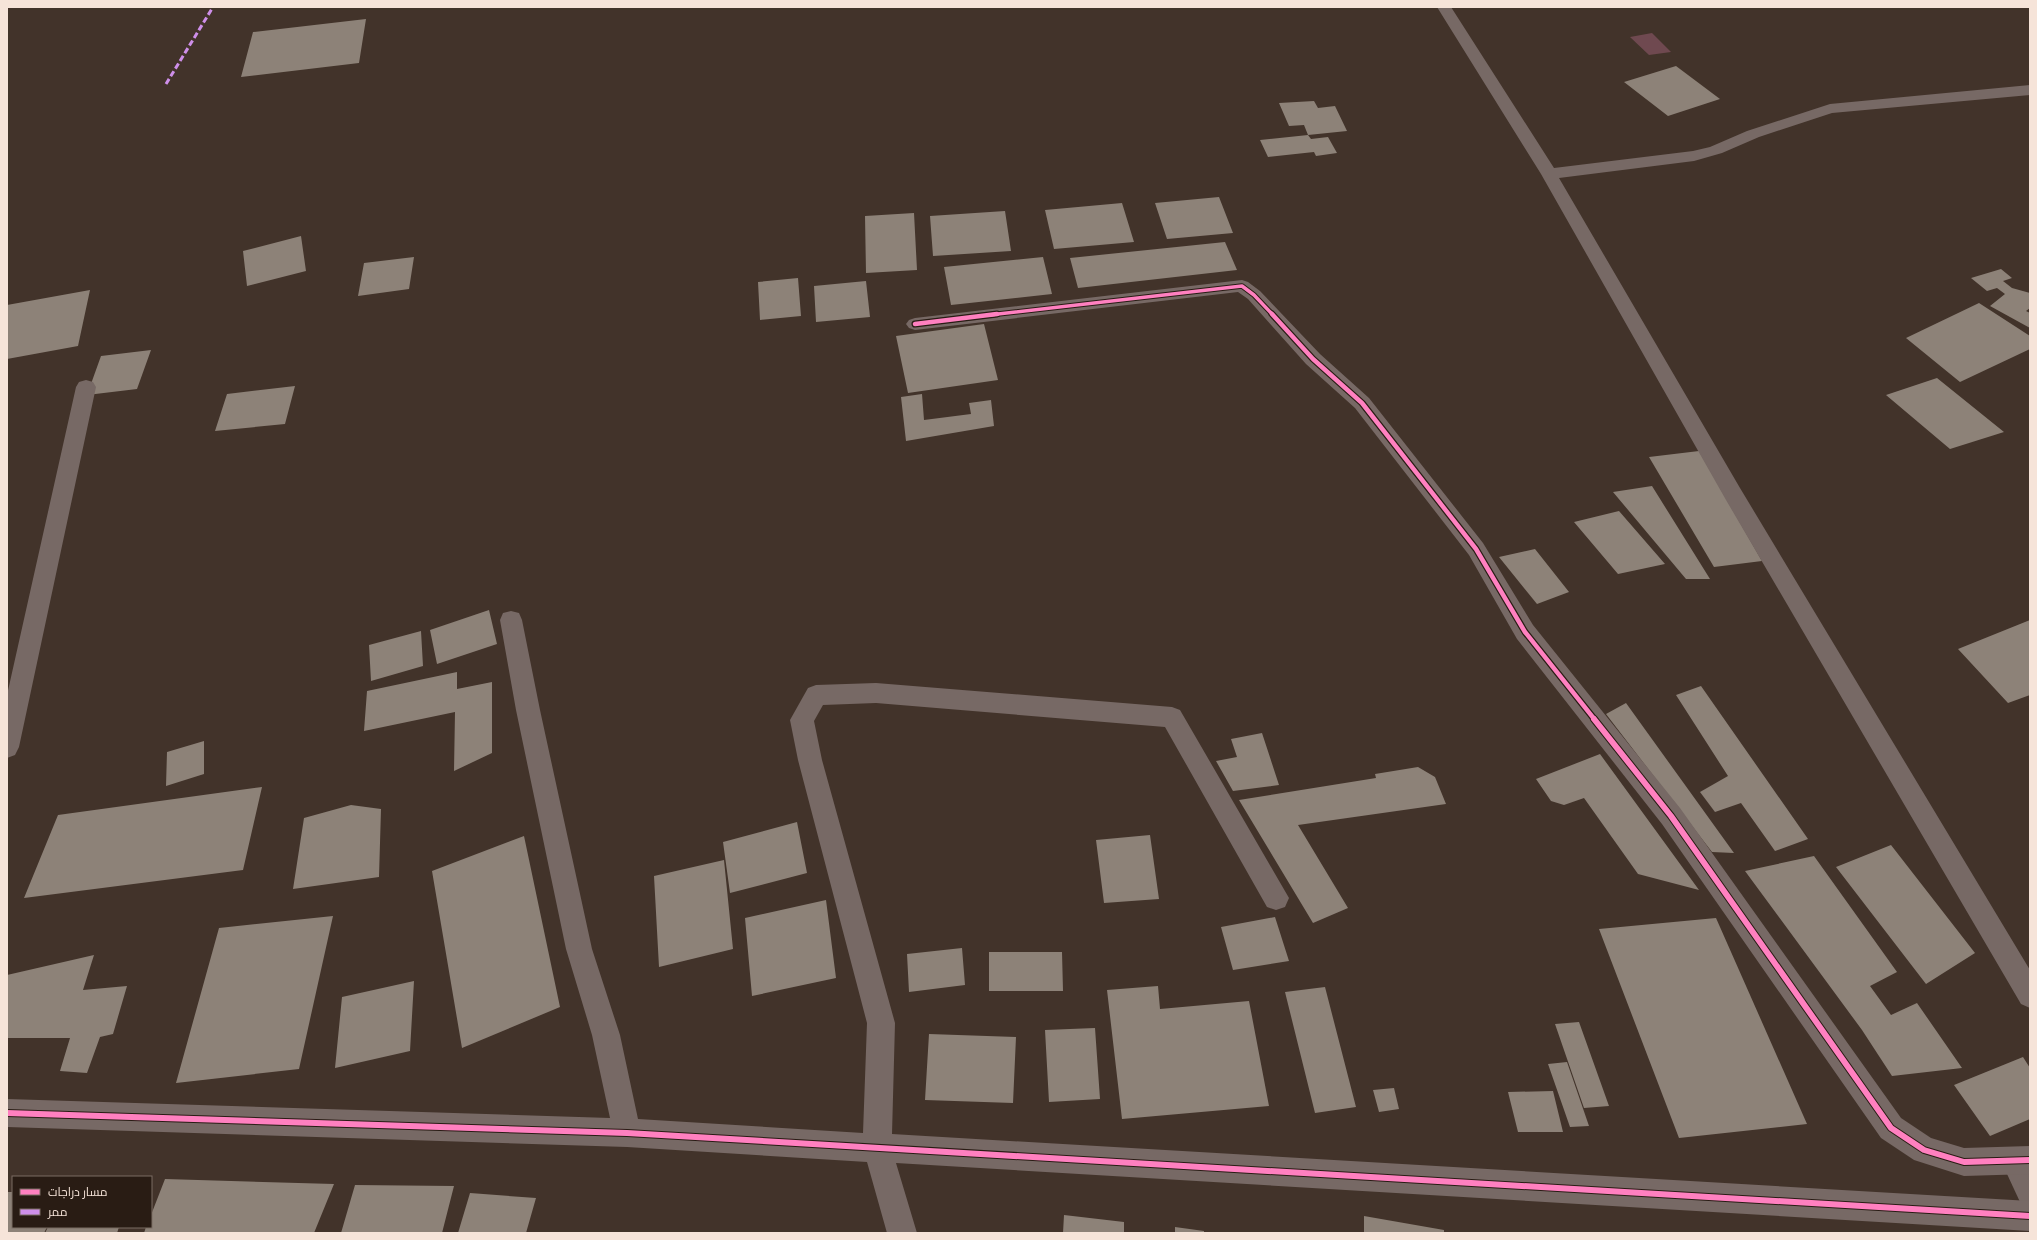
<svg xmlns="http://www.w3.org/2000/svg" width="2037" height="1240" font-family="Overpass,Cairo,sans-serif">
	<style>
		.water { fill: #6f4950 }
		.building { fill: #8d8278 }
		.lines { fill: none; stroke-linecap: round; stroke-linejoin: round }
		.lane { fill: #776965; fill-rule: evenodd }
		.street { fill: #776965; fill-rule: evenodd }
		.quiet { stroke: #ce8fe9; stroke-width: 3; stroke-dasharray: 6 3; stroke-linecap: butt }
		.cycleway-far2-casing { stroke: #291c14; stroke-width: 5.5 }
		.cycleway-far1-casing { stroke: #291c14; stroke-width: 7 }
		.cycleway-casing { stroke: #291c14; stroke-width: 8 }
		.cycleway-far2 { stroke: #ff80c0; stroke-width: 3.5 }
		.cycleway-far1 { stroke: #ff80c0; stroke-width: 4.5 }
		.cycleway { stroke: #ff80c0; stroke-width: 6 }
	</style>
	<rect width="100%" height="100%" fill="#42332a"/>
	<path class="water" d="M1652,33L1671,52L1649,55L1630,37Z"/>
	<path class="building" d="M366,19L359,63L241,77L253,32Z
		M1676,66L1720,99L1668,116L1624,82Z
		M1314,101L1318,108L1335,106L1347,131L1308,135L1311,139L1328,137L1337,153L1316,156L1314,152L1268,157L1260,140L1308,135L1304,125L1289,126L1279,103Z
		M1219,197L1233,233L1167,239L1155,203Z
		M1122,203L1134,242L1054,249L1045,210Z
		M1005,211L1011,251L933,256L930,216Z
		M914,213L917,270L866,273L865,216Z
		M301,236L306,271L247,286L243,251Z
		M1225,242L1237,270L1078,288L1070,258Z
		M414,257L409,289L358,296L364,263Z
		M1043,257L1052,294L951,305L944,267Z
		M2001,269L2012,278L2003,281L2012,288L2030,293V308L2026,311L2030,313V328L1990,306L2005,294L1997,288L1987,291L1971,278Z
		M798,278L801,316L760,320L758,282Z
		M866,281L870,317L816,322L814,286Z
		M90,290L78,346L7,359V305Z
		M1979,303L2030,336V349L1960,382L1906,338Z
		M984,324L998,380L908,393L896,336Z
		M151,350L137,389L87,395L101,356Z
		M1937,378L2004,432L1950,449L1886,395Z
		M295,386L285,424L215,431L227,394Z
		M922,394L924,420L971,414L969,403L991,400L994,426L906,441L901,397Z
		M1699,451L1762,561L1714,567L1649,457Z
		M1652,486L1710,579H1686L1613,492Z
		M1619,511L1665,564L1618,574L1574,522Z
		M1535,549L1569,592L1537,604L1499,557Z
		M489,610L497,644L437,664L430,630Z
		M2030,620V695L2008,703L1958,649Z
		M421,631L423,666L371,681L369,645Z
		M457,672V689L492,682V753L454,771L455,712L364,731L367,691Z
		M1701,686L1808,839L1775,851L1741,803L1715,812L1700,792L1728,776L1676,695Z
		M1626,703L1734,853L1712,852L1606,714Z
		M1262,733L1279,785L1233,791L1216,761L1237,757L1231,739Z
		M204,741V774L166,786L167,752Z
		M1600,754L1699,890L1638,874L1584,798L1564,805L1551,801L1536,779Z
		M1418,767L1435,777L1446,804L1298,825L1348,908L1313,923L1239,800L1376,778L1375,774Z
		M262,787L243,870L24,898L58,815Z
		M351,805L381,809L379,877L293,889L304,818Z
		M797,822L807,873L730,893L723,842Z
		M1150,835L1159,899L1104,903L1096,840Z
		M524,836L560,1007L462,1048L432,871Z
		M1891,845L1975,953L1926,984L1836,867Z
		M1814,856L1897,972L1870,986L1891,1015L1917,1003L1962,1068L1892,1076L1862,1030L1745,871Z
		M724,860L733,949L659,967L654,876Z
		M826,900L836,978L752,996L745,918Z
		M333,916L299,1069L176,1083L219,928Z
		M1275,917L1289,961L1233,970L1221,927Z
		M1716,918L1807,1124L1679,1138L1599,929Z
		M962,948L965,985L909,992L907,954Z
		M989,952H1062L1063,991H989Z
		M94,955L83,990L127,986L113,1034L100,1037L87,1073L60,1071L70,1038H7V975Z
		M414,981L410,1051L335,1068L342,997Z
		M1158,986L1160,1009L1249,1001L1269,1106L1122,1119L1107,990Z
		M1325,987L1356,1107L1315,1113L1285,992Z
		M1579,1022L1609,1106L1584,1108L1555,1024Z
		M1095,1028L1100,1099L1049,1102L1045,1030Z
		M929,1034L1016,1037L1013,1103L925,1100Z
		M2023,1057L2030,1068V1119L1990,1136L1954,1085Z
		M1567,1062L1589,1126L1570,1127L1548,1064Z
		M1394,1088L1399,1109L1379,1112L1373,1090Z
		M1553,1091L1563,1132H1518L1508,1092Z
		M165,1179L334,1184L314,1233H144L146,1227H151V1215Z
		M355,1185L454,1186L442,1233H341Z
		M7,1192H13V1227H47L44,1233H7Z
		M470,1193L536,1198L526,1233H458Z
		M1064,1215L1124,1222V1233H1063Z
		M1364,1216L1444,1230V1233H1364Z
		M48,1227H119L117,1233H45Z
		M1175,1227L1204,1231V1233H1175Z"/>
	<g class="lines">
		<path class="lane" d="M2015,1147L2025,1151L2030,1161V1207L2020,1202L2001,1161L2005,1151Z"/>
		<path class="street" d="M1437,7H1451L1554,168L1693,151L1710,147L1747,131L1830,104L2030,85V95L1832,113L1759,137L1722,153L1694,161L1559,178L1740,488L2030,970V1008L2021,1004L1726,500L1541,174Z
			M1242,280L1248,282L1260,291L1320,354L1369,398L1483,543L1533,625L1680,808L1901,1118L1931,1138L1964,1148L2030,1146V1174L1964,1176L1914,1160L1881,1138L1662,824L1517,639L1469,555L1355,408L1306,364L1248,299L1238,292L915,330L909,328L906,324L909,320L915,318Z
			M86,380L93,382L96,387L19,747L15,755L7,758V695L76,387L79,382Z
			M511,611L519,613L522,620L540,710L592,949L620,1035L638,1119L863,1133L867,1023L798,760L790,720L808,688L816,685L876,683L1172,707L1180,710L1289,898L1285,907L1276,910L1267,907L1165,727L876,703L823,705L814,721L822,760L895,1023L892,1134L2030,1201V1231L896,1163L917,1233H887L867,1162L627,1147L7,1127V1099L610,1118L592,1035L566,949L516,710L500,620L503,613Z"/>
		<path class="quiet" d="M166,84L213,7"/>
		<g class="cycleway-far2-casing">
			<path id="cycleway-far2" d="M989,315L1242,286L1254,295L1273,315"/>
		</g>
		<g class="cycleway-far1-casing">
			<path id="cycleway-far1" d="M1272,314L1313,359L1362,403L1476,549L1525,632L1595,720
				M915,324L997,314"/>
		</g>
		<g class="cycleway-casing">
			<path id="cycleway" d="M1594,719L1671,816L1891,1128L1924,1150L1964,1162L2030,1160
				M7,1113L627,1133L2030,1216"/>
		</g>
		<use href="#cycleway-far2" class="cycleway-far2"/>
		<use href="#cycleway-far1" class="cycleway-far1"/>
		<use href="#cycleway" class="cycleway"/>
	</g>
	<rect width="2037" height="1240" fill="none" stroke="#f6e4d9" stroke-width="16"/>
	<rect x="12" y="1176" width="140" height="52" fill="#291c14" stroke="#7b6c63"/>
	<rect x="20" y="1189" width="20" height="6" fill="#ff80c0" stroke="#7b6c63"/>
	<text x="48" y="1196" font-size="12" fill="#f6e4d9">مسار دراجات</text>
	<rect x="20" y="1209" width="20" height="6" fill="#ce8fe9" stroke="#7b6c63"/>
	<text x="48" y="1216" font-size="12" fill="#f6e4d9">ممر</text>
</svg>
